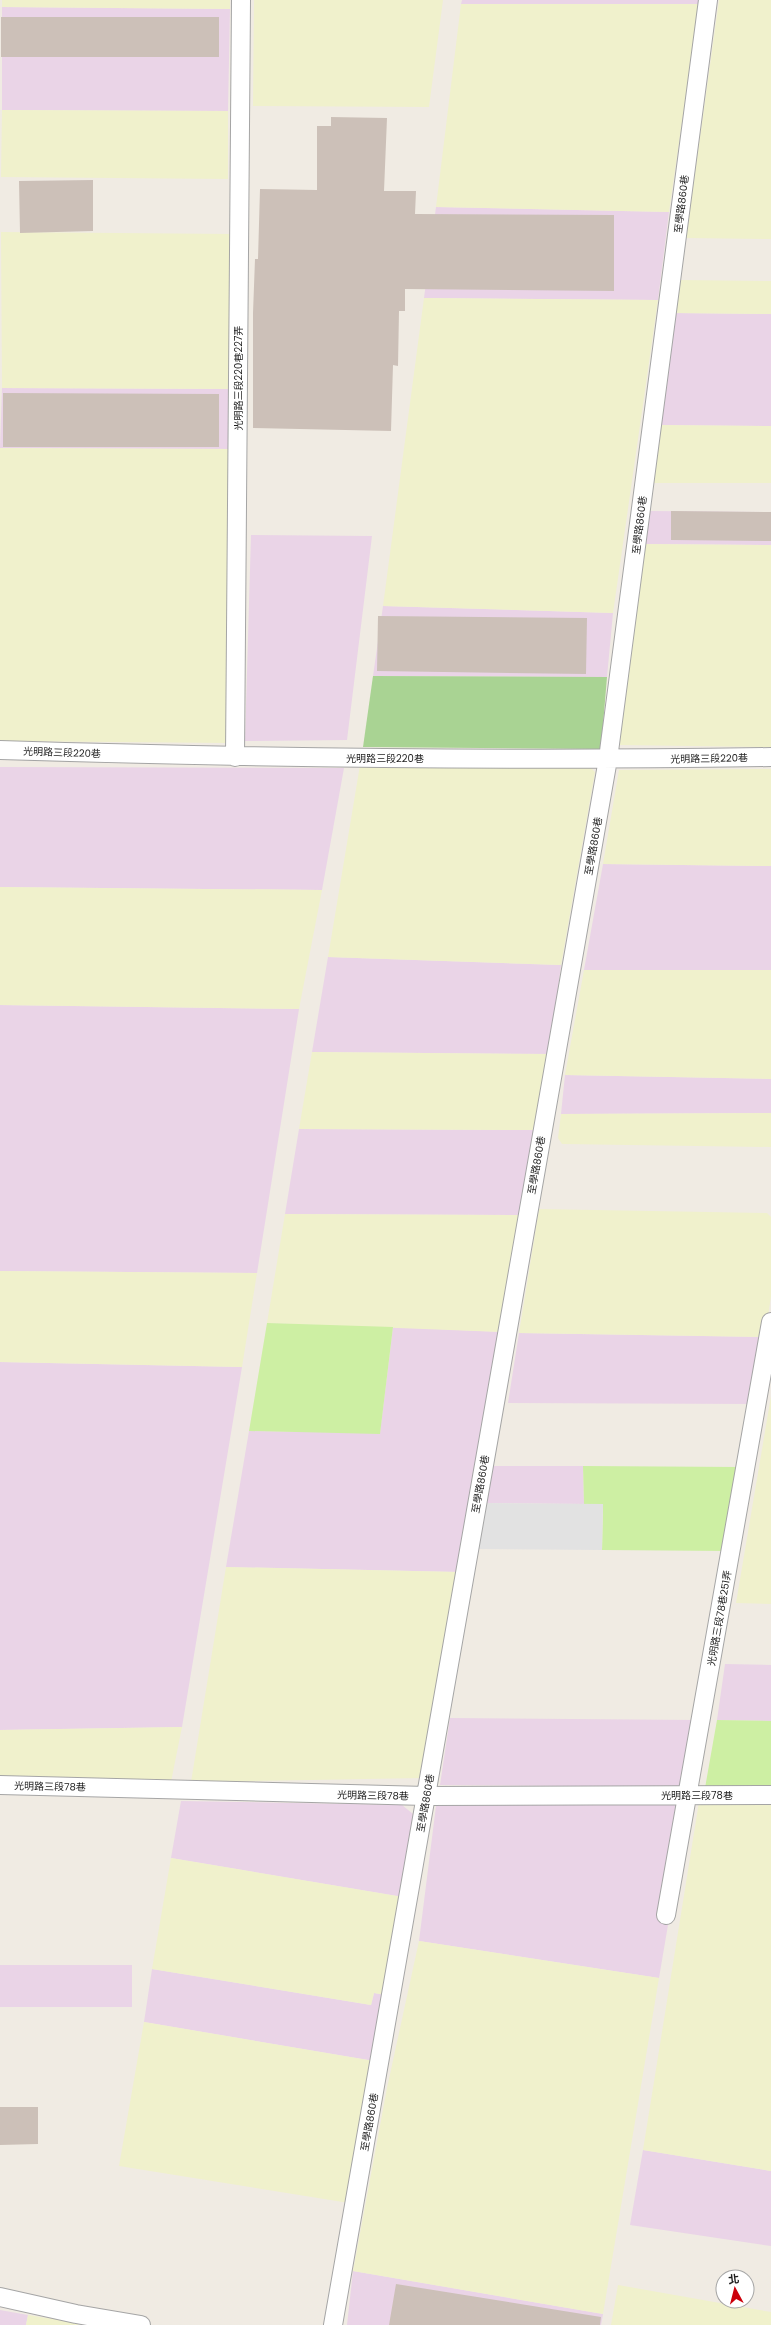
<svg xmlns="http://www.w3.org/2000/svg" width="771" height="2325" font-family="Poppins,'Noto Sans TC',sans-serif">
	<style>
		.industrial { fill: #ead4e7 }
		.farmland { fill: #f0f1cc }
		.grass { fill: #cdefa3 }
		.forest { fill: #a9d393 }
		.parking { fill: #e2e2e2 }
		.building { fill: #ccc0b8 }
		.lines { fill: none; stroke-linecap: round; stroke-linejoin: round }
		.street-casing { stroke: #a5a5a5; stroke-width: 20 }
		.street { stroke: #fff; stroke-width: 18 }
		.labels { text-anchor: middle; stroke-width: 4; stroke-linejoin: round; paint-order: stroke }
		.street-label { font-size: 10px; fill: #1e1e1e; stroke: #fff }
	</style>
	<rect width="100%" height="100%" fill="#f0ebe3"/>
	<path class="industrial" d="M462,0H700L699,4H461Z
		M2,7L230,9L228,111L2,110Z
		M436,207L669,212L658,300L424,298Z
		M674,313L771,314V426L661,425Z
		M2,388L229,389L232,449L0,448Z
		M650,511L771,512V545L643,544Z
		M251,535L372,536L347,740L245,741Z
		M383,606L613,613L607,677L373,676Z
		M0,767L344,768L322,890L0,887Z
		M603,864L771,866V970H584Z
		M328,957L561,965L550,1054L312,1052Z
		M0,1005L299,1009L257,1273L0,1271Z
		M565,1075L771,1079V1113L561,1114Z
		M299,1129L537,1130L522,1215L285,1214Z
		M393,1327L502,1332L459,1572L226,1567L249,1431L380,1433Z
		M519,1333L765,1337L752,1404L508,1403Z
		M0,1362L242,1367L182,1727L0,1730Z
		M490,1466H583L584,1504L485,1503Z
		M725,1664L771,1665V1721L717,1720Z
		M450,1718L697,1720L689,1787L440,1785Z
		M437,1798L689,1801L659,1978L419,1941Z
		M181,1801L402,1805L418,1818L403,1897L171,1858Z
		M0,1965H132V2007H0Z
		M152,1969L371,2005L374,1993L386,1995L374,2061L144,2022Z
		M643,2150L771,2171V2246L630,2225Z
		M353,2271L603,2314L601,2325H347Z
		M0,2310L28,2315L26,2325H0Z"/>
	<path class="farmland" d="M2,0H230V9L2,7Z
		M254,0H443L429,107L253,106Z
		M719,0H771V239L686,238Z
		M461,4H699L669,212L436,207Z
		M2,110L228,111V179L1,177Z
		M1,232L232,234L229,389L2,388Z
		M679,280L771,281V314L674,313Z
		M424,298L658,300L613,613L383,606Z
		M661,425L771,426V483H653Z
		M0,448L232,449L228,743L0,741Z
		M643,544L771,545V747L619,745Z
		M360,765H588L595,772L561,965L328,957Z
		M771,769V866L603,864L619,770Z
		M0,887L322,890L299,1009L0,1005Z
		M584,970H771V1079L565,1075Z
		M312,1052L550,1054L537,1130L299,1129Z
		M771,1113V1147L562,1144L558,1138L561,1114Z
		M539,1209L767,1213L771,1217V1296L765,1337L519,1333Z
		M285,1214L522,1215L502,1332L267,1323Z
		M0,1271L257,1273L242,1367L0,1362Z
		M771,1396V1604L736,1603Z
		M226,1567L459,1572L423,1778L191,1782Z
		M182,1727L171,1782H0V1730Z
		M699,1802H771V2171L643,2150Z
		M171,1858L403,1897L386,1995L374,1993L371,2005L152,1969Z
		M419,1941L659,1978L603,2314L353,2271L387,2088Z
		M144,2022L374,2061L349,2203L119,2166Z
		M618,2285L771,2312V2325H611Z
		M28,2315L78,2323V2325H26Z"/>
	<path class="grass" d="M267,1323L393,1327L380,1434L249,1431Z
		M583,1466L740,1467L729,1551L602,1550L603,1504H584Z
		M717,1720L771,1721V1788H705Z"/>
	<path class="forest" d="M373,676L607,677L601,749L363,747Z"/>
	<path class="parking" d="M485,1503L603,1504L602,1550L479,1549Z"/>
	<path class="building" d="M1,17H219V57H1Z
		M331,117L387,118L384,191H416L415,214L614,215V291L405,289V311H399L398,366L393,365L391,431L253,428V313L255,259H258L260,189L317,190V126H331Z
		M93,180V231L20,233L19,181Z
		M3,393L219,394V447H3Z
		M671,511L771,512V541L671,540Z
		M378,616L587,618L586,674L377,671Z
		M0,2107H38V2144L0,2145Z
		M396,2284L601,2317L600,2325H389Z"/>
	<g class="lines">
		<g class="street-casing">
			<path id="street" d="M0,750C257,758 514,761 771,757
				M235,757L241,0
				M0,1785L426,1796L771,1795
				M666,1915L771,1322
				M0,2297L76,2314L141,2325
				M333,2325L608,759L708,0"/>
		</g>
		<use href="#street" class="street"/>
	</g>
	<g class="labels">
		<g class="street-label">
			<text transform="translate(681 204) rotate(-83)" y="4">至學路860巷</text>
			<text transform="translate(238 378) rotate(-90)" y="4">光明路三段220巷227弄</text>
			<text transform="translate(639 525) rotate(-83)" y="4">至學路860巷</text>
			<text transform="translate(62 752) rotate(2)" y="4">光明路三段220巷</text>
			<text x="385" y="762">光明路三段220巷</text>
			<text transform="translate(709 758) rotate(-1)" y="4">光明路三段220巷</text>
			<text transform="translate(593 846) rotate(-80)" y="4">至學路860巷</text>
			<text transform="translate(536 1165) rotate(-80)" y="4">至學路860巷</text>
			<text transform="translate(480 1484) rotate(-80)" y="4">至學路860巷</text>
			<text transform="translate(719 1618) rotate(-80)" y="4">光明路三段78巷251弄</text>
			<text transform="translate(50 1786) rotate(1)" y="4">光明路三段78巷</text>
			<text transform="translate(373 1795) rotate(1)" y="4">光明路三段78巷</text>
			<text x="697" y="1799">光明路三段78巷</text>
			<text transform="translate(425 1803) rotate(-80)" y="4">至學路860巷</text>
			<text transform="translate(369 2122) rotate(-80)" y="4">至學路860巷</text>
		</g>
	</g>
	<g transform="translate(735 2289) rotate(353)"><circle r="19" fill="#ffffff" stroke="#a5a5a5"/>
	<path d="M0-3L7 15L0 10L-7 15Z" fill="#cc000b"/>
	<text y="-6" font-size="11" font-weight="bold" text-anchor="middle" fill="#1e1e1e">北</text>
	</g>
</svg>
